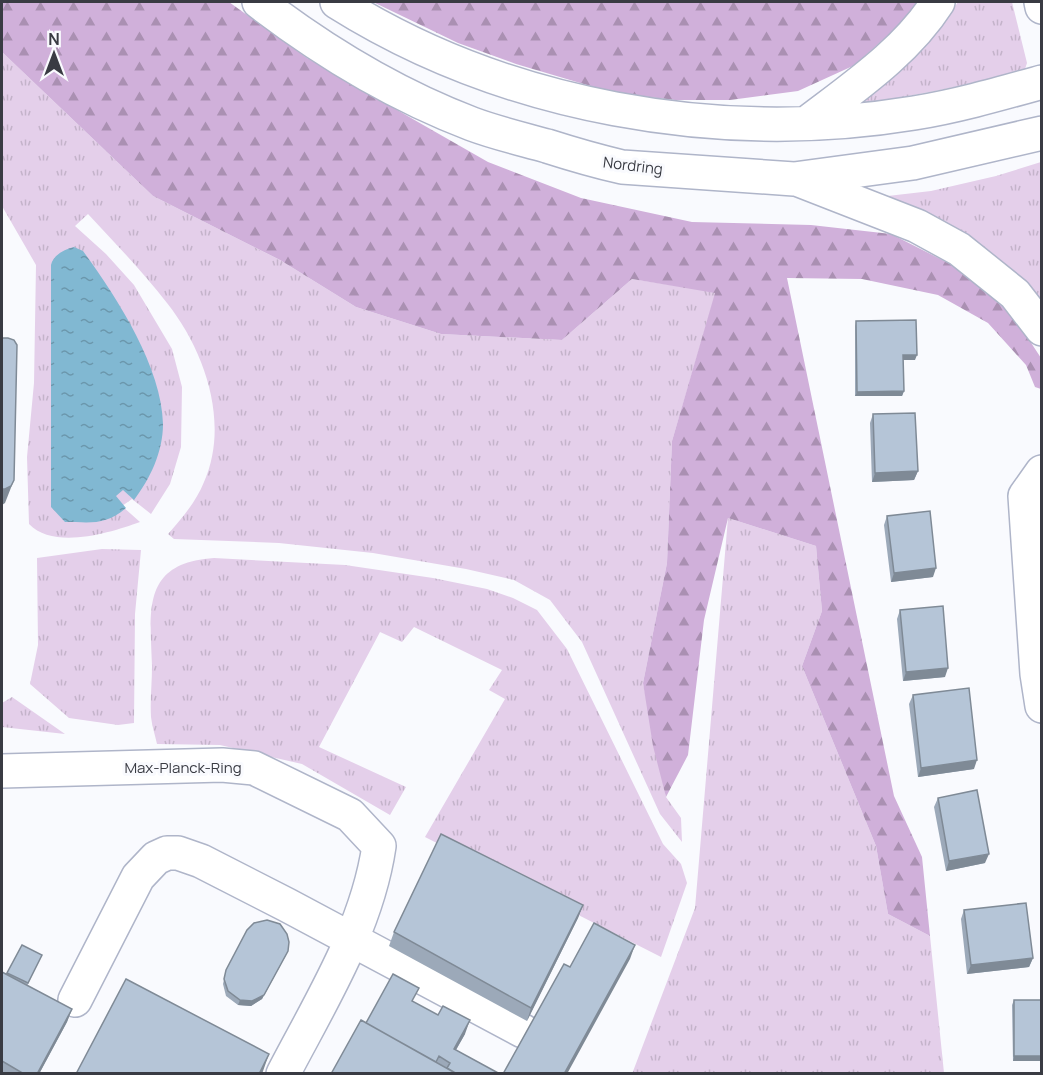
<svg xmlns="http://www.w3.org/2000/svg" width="1043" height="1075" font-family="Manrope,sans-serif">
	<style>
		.grass { fill: url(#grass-tufts) }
		.forest { fill: url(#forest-firs) }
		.water { fill: url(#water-ripples) }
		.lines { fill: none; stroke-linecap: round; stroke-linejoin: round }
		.minor-casing { stroke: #afb5c9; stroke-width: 36 }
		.minor { stroke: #fff; stroke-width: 33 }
		.wall { fill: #9ca9b9 }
		.shaded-wall { fill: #7f8a96 }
		.building { fill: #b5c5d7; stroke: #7f8a96; stroke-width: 1.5 }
		.labels { text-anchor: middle; stroke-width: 6; stroke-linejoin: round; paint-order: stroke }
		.street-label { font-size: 15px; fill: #393b43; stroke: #f9fafe }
	</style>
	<defs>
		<pattern id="grass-tufts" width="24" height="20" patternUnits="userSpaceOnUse" patternTransform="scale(1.5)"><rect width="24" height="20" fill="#e4cfea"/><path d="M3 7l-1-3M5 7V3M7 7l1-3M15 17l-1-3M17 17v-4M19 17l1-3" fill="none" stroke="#c4b3ca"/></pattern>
		<pattern id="forest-firs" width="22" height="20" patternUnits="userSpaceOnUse" patternTransform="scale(1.5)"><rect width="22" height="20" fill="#d0b0da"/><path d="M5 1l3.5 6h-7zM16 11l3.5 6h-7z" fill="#aa90b2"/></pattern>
		<pattern id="water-ripples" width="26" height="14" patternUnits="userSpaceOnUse" patternTransform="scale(1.5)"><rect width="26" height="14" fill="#81b8d2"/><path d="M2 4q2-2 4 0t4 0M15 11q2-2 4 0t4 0" fill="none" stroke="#6b97ac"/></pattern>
	</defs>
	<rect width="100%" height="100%" fill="#f9fafe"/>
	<path class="grass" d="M958,2H1012L1027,63L1025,69C970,85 915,96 858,104L915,56L935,35Z
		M2,52L153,196L280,260L356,307L441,334L562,340L632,279L716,292L672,441L667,563L643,683L666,797L681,818L682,842L660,814L582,642L550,600L514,580L466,569L373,553L279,543L174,539L168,534C182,518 196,502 204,482C230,423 205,351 167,303C143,272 115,243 88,214L75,226L106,254L134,285L172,349L182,387L181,447L170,484L151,514L132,499L122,506L140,522C110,533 54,550 29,524L27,457L34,383L36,265L2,206Z
		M1041,162V304L879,197L931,191L996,176Z
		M728,518L816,546L822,611L802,666L876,846L888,914L930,936L944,1073L632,1074L695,908Z
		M102,549L141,550L135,614L134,723L118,725L69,718L30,684L38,645L37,558Z
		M214,558L345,565L433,578L487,589L513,598L537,610L567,649L663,844L681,864L687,883L661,957L425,837L505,699L489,690L502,670L414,627L402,642L380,632L319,747L406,787L390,815L302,764L220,745L157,744C155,735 152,726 151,717C150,700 152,683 152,666C150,609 142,563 214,558Z
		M12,697L65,734L2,727V703Z"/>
	<path class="forest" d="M2,2H229L307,58L418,122L488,162L581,198L692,222L811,225L891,234L962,270L1011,312L1041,358V389L1035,387L1026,365L988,323L938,295L862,279L787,278L894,796L922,857L930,936L888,914L876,846L802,666L822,611L816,546L728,518L704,620L688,755L666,797L653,746L643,683L667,563L672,441L715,293L632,279L562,340L441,334L356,307L280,260L153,196L2,52Z
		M373,2H921L916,10L855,65L798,91L730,100H675L614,93L516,64L458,43Z"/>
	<path class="water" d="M74,247L83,251C116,296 162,367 163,424C163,452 150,479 134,500L123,490L116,496L126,508C105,526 91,522 65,522L51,507V265C53,255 65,249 74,247Z"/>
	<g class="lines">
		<g class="minor-casing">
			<path id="minor" d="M259,2C323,51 396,95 472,124C496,133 522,139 547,146C572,154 596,161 622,167L794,179L913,163L1042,133
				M337,2C504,107 719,145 914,113C957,106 999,94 1042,82
				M1041,2L1042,7
				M807,123C854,87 906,52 938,2
				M799,180L917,226L959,249L1015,294L1042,329
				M1042,472L1025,496L1037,674L1042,706
				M2,771L222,765L254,768L350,815L379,846C367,928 321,1001 283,1074
				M75,1000L138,877L156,858L167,853H178L201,861L287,905L523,1031"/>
		</g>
		<use href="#minor" class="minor"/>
	</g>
	<path class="wall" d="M856,321L915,360H903L904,391L902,396H855V326Z
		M873,414L918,471L914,480L872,482L870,423Z
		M887,516L933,577L891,582L884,525Z
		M900,610L945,677L903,681L897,619Z
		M913,695L974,769L918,777L909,704Z
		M938,798L985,863L946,871L934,807Z
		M583,905L578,918L527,1021L389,946L394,932Z
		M964,910L1033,958L1029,967L967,974L961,919Z
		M22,945L42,955L27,986L72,1009L67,1022L39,1074H2V972L7,975Z
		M286,955L262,999L251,1006L238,1005L226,996L223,984L226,970Z
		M1014,1000H1041V1061H1013L1012,1005Z
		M366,1023L465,1034L456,1050L500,1074H331Z"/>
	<path class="shaded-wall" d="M903,355H917L915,360H901Z
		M904,391L902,396H855L857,392Z
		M918,471L914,480L872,482L875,473Z
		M14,480L5,503L2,505V489Z
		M936,568L933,577L891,582L894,573Z
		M948,668L945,677L903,681L906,672Z
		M977,760L974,769L918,777L921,768Z
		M989,854L985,863L946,871L949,861Z
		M583,905L578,918L527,1021L531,1008Z
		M635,945L630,959L567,1074H564Z
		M288,951L262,999L251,1006L238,1005L240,1000Z
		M1033,958L1029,967L967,974L971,965Z
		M72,1009L67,1022L39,1074H37Z
		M470,1020L465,1034L449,1062L454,1049Z
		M269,1054L262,1074H259Z
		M1014,1056H1041V1061H1013Z"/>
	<path class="building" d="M916,320L917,355H903L904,391L857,392L856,321Z
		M2,338H8L14,340L17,345L14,480L11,486L5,489H2Z
		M915,413L918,471L875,473L873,414Z
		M930,511L936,568L894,573L887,516Z
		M943,606L948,668L906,672L900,610Z
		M969,688L977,760L921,768L913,695Z
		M977,790L989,854L949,861L938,798Z
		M441,834L583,905L531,1008L394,932Z
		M1026,903L1033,958L971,965L964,910Z
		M267,920L280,924L287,934L289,942L288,951L264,995L252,1001L240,1000L228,991L224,979L226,970L247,930L254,923Z
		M594,923L635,945L564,1074H503L564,964L570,967Z
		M22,945L42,955L28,983L7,973Z
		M2,972L72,1009L37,1074H24L2,1061Z
		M393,974L419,988L412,1001L438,1015L443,1006L470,1020L454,1049L500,1074H457L447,1068L450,1063L439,1056L436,1062L366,1023Z
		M126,979L269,1054L259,1074H76Z
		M1014,1000H1041V1056H1014Z
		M361,1020L457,1074H331Z"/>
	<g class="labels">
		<g class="street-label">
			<text transform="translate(633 166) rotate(7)" y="5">Nordring</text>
			<text x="183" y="773">Max-Planck-Ring</text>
		</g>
	</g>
	<rect width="1043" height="1075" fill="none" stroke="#393b43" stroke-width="6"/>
	<g transform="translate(54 54)" stroke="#f9fafe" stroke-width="4.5" paint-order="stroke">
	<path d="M0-4.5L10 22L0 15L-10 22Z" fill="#393b43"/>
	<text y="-9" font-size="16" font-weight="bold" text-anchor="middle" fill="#393b43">N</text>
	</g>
</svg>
